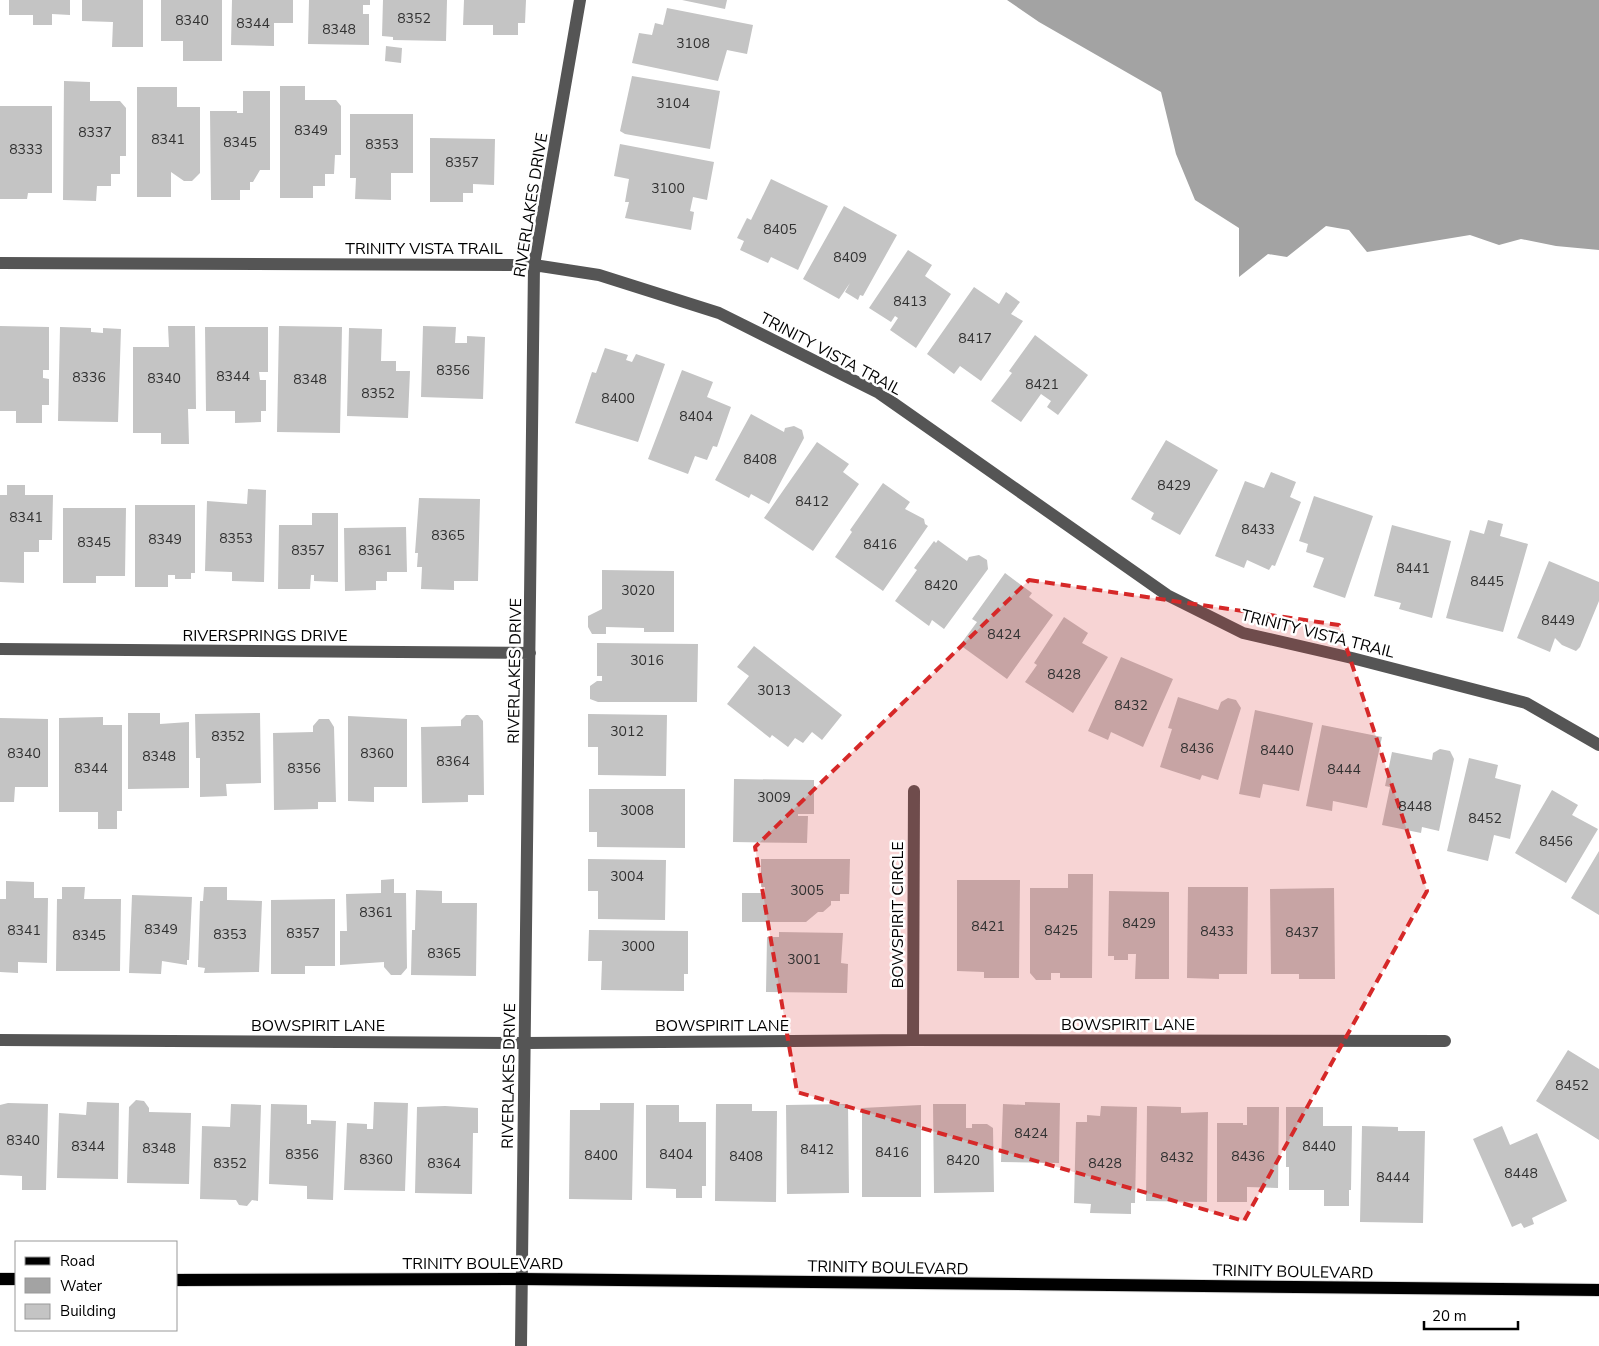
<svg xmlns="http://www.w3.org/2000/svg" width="1599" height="1346" font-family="'Nunito Sans',sans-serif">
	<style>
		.water { fill: #a3a3a3 }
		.building { fill: #c4c4c4 }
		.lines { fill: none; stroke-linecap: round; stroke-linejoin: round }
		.major-casing { stroke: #dbdbdb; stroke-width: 14 }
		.minor { stroke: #555; stroke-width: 12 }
		.major { stroke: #000; stroke-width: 12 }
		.marked { fill: #d62828; fill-opacity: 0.2; stroke: #d62828; stroke-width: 4; stroke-dasharray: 10 6; stroke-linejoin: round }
		.labels { text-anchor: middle; stroke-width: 5; stroke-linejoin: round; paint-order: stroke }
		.number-label { font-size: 14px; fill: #313131 }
		.street-label { font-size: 16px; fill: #000; stroke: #fff }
	</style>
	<rect width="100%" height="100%" fill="#fff"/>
	<path class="water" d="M1007,0H1599V250L1556,246L1521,239L1499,245L1470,235L1367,252L1349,230L1326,226L1287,257L1268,254L1239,277V228L1195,200L1176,154L1161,92L1039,22Z"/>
	<path class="building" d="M9,0H70V15L52,14V25H33V15H9Z
		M82,0H143V47H112L113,22L82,21Z
		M161,0H222V61H183V41H161Z
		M232,0H293V23H274V46L231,45Z
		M309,0H370V5H363V14H369V45L308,44Z
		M383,0H447L446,41L393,40V37L382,36Z
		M464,0H526L525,23H518V35H493V25H463Z
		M682,0H727L725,9Z
		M667,8L753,25L747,54L727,50L718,81L632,63L639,33L652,35L655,23L663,25Z
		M386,46L402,48L401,63L385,61Z
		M632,76L720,91L710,149L625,134L620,131Z
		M64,81L90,82V101H120L126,108V156H120V174H111V186H97L96,201L63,200Z
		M280,86H305V100H336L341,106V155H335L334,174H325V186H313V198H280Z
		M137,87H177V107H200V173L192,181H184L171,172V197H137Z
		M243,91H270V170H260L253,182H250V190H240V200H211L210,111H237V113H243Z
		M0,106H52V193H28L27,199H0Z
		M350,114H413V173H391V200L355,199L356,178H350Z
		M430,138L495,139L494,185L473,184V193H463V202H430Z
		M620,144L714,162L707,200L693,197L690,211L694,212L691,230L625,218L629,202H625L629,179L614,176Z
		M771,179L828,206L798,270L771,257L768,263L740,250L744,241L737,238L747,218L751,220Z
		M844,206L897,235L863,296L860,295L858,300L845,292L850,283L839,299L803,279Z
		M908,250L932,265L925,276L951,294L916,348L890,330L898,318L895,316L891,322L869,308Z
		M974,287L999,304L1006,292L1020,302L1011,314L1023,321L981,381L960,366L954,374L927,354Z
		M0,326L49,327V370H43V378L49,379V405H42V423H16V411H0Z
		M168,326H195L196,409H188L189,444H161V433H133V347H169Z
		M279,326L342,327L340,433L277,432Z
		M423,326L456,327L455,343H467V336L485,337L483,399L421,397Z
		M60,327L91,328V332L103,333V328L121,329L118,422L58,421Z
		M205,327H268V372H259L260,380H266V411H261V422L235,423V411H206Z
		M349,328L382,329L381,361H396V371H410L408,418L347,416Z
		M1035,335L1088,375L1058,415L1047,407L1051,401L1041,394L1021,422L991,401L1012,373L1009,371Z
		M605,348L628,355L626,360L632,362L636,354L665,364L638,442L575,423L592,372L596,373Z
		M682,370L713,382L707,397L731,407L717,447L713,446L707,460L695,456L688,474L648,459Z
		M751,414L784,432L785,428L794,426L802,430L804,438L769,504L751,494L749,498L715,480Z
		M1166,440L1218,470L1180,535L1151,519L1154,513L1131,499Z
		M817,442L849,464L843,472L859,484L813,551L764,518Z
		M1271,472L1296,482L1290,497L1301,502L1275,566L1272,565L1269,570L1247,560L1244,568L1215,556L1245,481L1264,488Z
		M883,483L910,502L905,509L924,519L925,524L928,526L883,591L835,557L852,532L850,530Z
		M7,485H25V495H53L52,540H39V552H24V583L0,582V495H7Z
		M248,489L266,490L264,582L232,581V572L205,571L207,501L247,504Z
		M1314,496L1373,516L1345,598L1313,587L1324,558L1306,552L1308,544L1299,541Z
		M419,498L480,499L478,581H454V590L421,589L422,567H417L418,553H415Z
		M135,505H195V573H191V579H175V575H168V587H135Z
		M63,508H126L125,576H96V583H63Z
		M312,513H338V582L314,581V575H311L310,589H278L279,525H312Z
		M1488,520L1503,524L1500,536L1528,544L1503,632L1446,618L1470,530L1484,534Z
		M1392,525L1451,541L1432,618L1399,609L1401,603L1374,596Z
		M406,527L407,572H387V581H376V590L345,591L344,528Z
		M938,540L967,561L969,557L979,555L987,560L988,569L944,629L932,620L929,626L895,601L917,570L914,568L934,541L936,543Z
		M1549,561L1599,582V601L1580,647L1576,651L1562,645L1555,638L1550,652L1517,638Z
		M602,570L674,571V632H644V628L606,627V634H592L588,627V616L602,609Z
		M1005,573L1032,593L1029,597L1053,615L1007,679L960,645L977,622L972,619Z
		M1064,617L1088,633L1082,643L1108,657L1073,713L1025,682L1037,665L1034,663Z
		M597,643L698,644L697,702H598L590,699V686L597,681H602V676H597Z
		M754,646L842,715L822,740L812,732L803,743L795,738L788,747L772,735L770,738L727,704L749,676L737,667Z
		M1121,657L1173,679L1143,747L1111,732L1108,740L1088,731Z
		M1178,697L1218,710L1221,702L1228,698L1236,700L1241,708L1218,780L1202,775L1200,780L1160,767L1172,729L1168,728Z
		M1255,710L1313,723L1299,791L1263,784L1260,798L1239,794Z
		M128,713H160V724L189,722V788L128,789Z
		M260,713L261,783L226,784L227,796L200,797V758H196L195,714Z
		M588,714L667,715L666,776L598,775V747H588Z
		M466,715H478L483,721L484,795H468V802L422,803L421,727L461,726V720Z
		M348,716L407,719V787H374V802L348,801Z
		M103,717V725H122V811H117V829H98V812H59V718Z
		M0,718L48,719V787H15L14,802H0Z
		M319,719H329L334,727L336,802H318V809L274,810L273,733L313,732V726Z
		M1322,725L1382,737L1367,808L1333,801L1332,811L1306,806Z
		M1440,749L1450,751L1454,759L1439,831L1422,827L1421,833L1382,825L1390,787L1385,786L1392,752L1432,760L1433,753Z
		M1469,758L1498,765L1495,778L1521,785L1510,839L1494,835L1488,861L1447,851Z
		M734,779L814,780V814H798V816H808L807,843L733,842Z
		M589,789H685V848L597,847V832H589Z
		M1552,790L1578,805L1572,815L1598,829L1566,883L1515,853Z
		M1599,851V915L1571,898Z
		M588,859L666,860L665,920L598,919V891H588Z
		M761,859H850L849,894H840V901H831V905L823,912H818L806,922H742V893H765V887H761Z
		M1068,874H1093L1092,978H1060V973H1051V980H1036L1030,973V888H1068Z
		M394,879V893H406L407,968L401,975H391L384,967V962L340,965V931H347L346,894L381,893V880Z
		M957,880H1020L1019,978H984V972L957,971Z
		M6,881L34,882V898H48L47,963L18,962V973L0,972V899H6Z
		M62,887H85L84,899H121L120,971H56L57,899H62Z
		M204,887H227V900L262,901L259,972L204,973L205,968L198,967L200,901H203Z
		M1188,887H1248L1247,974H1219V979L1187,978Z
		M1334,888L1335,979H1299V974H1271L1270,889Z
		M416,890L442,891V903H477L476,976L411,975L412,930H415Z
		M1109,891L1169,892V979H1135L1136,954H1128V960H1114V956H1108Z
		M132,895L192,897L189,960H187V965L162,961L161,974L129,973Z
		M335,899V966H305V974H271V900Z
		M589,930L688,931V974H684V991L601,990L602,961H588Z
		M779,932L843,933L841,963L848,964L847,993L766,992L767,937H779Z
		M1568,1050L1599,1069V1140L1536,1101Z
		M136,1100L144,1101L149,1108V1112L191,1113L189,1184L127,1183L129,1107Z
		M87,1102L119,1103L118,1179L57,1178L59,1113L86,1115Z
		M374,1102L408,1103L405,1191L344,1190L347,1123L367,1124V1129H373Z
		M1025,1102L1060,1103L1059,1163L1001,1162L1003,1104L1025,1105Z
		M8,1103L48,1104L46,1190H22V1176L0,1175V1105Z
		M600,1103H634L632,1200L569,1199L570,1110H600Z
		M231,1104L261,1105L258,1201L252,1200L247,1206L239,1205L236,1200L200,1199L202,1126L230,1127Z
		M271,1104L307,1105V1124H311V1120L336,1121L333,1200L307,1199V1186L269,1184Z
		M716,1104H752V1111H777L776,1202L715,1201Z
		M848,1104L849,1193L787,1194L786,1105Z
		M933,1104H966V1128H972V1124H987L993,1128L994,1192L934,1193Z
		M646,1105H679V1122H706V1186H702V1198H676V1189L646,1188Z
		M921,1105V1197H862V1108Z
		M445,1106L478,1108V1133H473L472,1194L415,1193L417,1107Z
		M1101,1106L1137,1107L1135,1203H1131V1214L1090,1213L1091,1204L1074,1203L1076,1122H1087V1115L1100,1116Z
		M1147,1106L1181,1107V1113L1208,1112L1207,1202L1146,1201Z
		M1247,1107H1279L1278,1188L1247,1187V1202H1217V1123H1243V1125H1247Z
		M1286,1107H1323V1126H1352L1351,1190H1349V1206H1324V1190H1289V1167H1286Z
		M1362,1126L1398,1127V1131H1425L1423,1223L1360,1222Z
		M1502,1126L1510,1145L1537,1133L1567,1201L1532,1218L1534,1224L1524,1228L1521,1223L1512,1227L1473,1139Z"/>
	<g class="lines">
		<g class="major-casing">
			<path id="major" d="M0,1279H16
				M176,1280L521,1279L1599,1290"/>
		</g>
		<path class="minor" d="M0,263L534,265L599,275L719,313L879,393L1167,595L1243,633L1352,658L1526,703L1599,745
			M0,649L530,653
			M0,1040L525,1043L913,1040L1445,1041
			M913,1040L914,791
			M521,1346L534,265L580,0"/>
		<use href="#major" class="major"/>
	</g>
	<path class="marked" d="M1029,580L1339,625L1427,891L1244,1221L797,1092L755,847Z"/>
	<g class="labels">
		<g class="number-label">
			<text x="414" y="23">8352</text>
			<text x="192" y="25">8340</text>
			<text x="253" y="28">8344</text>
			<text x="339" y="34">8348</text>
			<text x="693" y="48">3108</text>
			<text x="673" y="108">3104</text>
			<text x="311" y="135">8349</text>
			<text x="95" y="137">8337</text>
			<text x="168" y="144">8341</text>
			<text x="240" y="147">8345</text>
			<text x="382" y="149">8353</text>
			<text x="26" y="154">8333</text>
			<text x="462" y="167">8357</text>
			<text x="668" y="193">3100</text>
			<text x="780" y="234">8405</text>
			<text x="850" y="262">8409</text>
			<text x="910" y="306">8413</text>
			<text x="975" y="343">8417</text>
			<text x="453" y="375">8356</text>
			<text x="233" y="381">8344</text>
			<text x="89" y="382">8336</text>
			<text x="164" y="383">8340</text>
			<text x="310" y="384">8348</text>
			<text x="1042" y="389">8421</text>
			<text x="378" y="398">8352</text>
			<text x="618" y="403">8400</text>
			<text x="696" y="421">8404</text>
			<text x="760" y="464">8408</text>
			<text x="1174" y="490">8429</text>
			<text x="812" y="506">8412</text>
			<text x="26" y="522">8341</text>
			<text x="1258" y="534">8433</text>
			<text x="448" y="540">8365</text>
			<text x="236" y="543">8353</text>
			<text x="165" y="544">8349</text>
			<text x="94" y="547">8345</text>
			<text x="880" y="549">8416</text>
			<text x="308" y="555">8357</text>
			<text x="375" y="555">8361</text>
			<text x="1413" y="573">8441</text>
			<text x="1487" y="586">8445</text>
			<text x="941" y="590">8420</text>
			<text x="638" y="595">3020</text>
			<text x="1558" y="625">8449</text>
			<text x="1004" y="639">8424</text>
			<text x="647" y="665">3016</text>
			<text x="1064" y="679">8428</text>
			<text x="774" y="695">3013</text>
			<text x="1131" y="710">8432</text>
			<text x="627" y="736">3012</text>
			<text x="228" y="741">8352</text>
			<text x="1197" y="753">8436</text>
			<text x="1277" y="755">8440</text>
			<text x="24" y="758">8340</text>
			<text x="377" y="758">8360</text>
			<text x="159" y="761">8348</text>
			<text x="453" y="766">8364</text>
			<text x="91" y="773">8344</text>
			<text x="304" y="773">8356</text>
			<text x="1344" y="774">8444</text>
			<text x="774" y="802">3009</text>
			<text x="1415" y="811">8448</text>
			<text x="637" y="815">3008</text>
			<text x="1485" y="823">8452</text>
			<text x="1556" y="846">8456</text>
			<text x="627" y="881">3004</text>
			<text x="807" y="895">3005</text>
			<text x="376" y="917">8361</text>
			<text x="1139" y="928">8429</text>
			<text x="988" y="931">8421</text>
			<text x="161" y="934">8349</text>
			<text x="24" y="935">8341</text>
			<text x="1061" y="935">8425</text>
			<text x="1217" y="936">8433</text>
			<text x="1302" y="937">8437</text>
			<text x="303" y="938">8357</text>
			<text x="230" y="939">8353</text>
			<text x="89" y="940">8345</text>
			<text x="638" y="951">3000</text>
			<text x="444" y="958">8365</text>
			<text x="804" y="964">3001</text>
			<text x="1572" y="1090">8452</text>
			<text x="1031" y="1138">8424</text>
			<text x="23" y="1145">8340</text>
			<text x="88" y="1151">8344</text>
			<text x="1319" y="1151">8440</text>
			<text x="159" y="1153">8348</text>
			<text x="817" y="1154">8412</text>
			<text x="892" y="1157">8416</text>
			<text x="302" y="1159">8356</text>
			<text x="676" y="1159">8404</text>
			<text x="601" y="1160">8400</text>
			<text x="746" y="1161">8408</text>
			<text x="1248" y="1161">8436</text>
			<text x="1177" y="1162">8432</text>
			<text x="376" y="1164">8360</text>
			<text x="963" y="1165">8420</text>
			<text x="230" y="1168">8352</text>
			<text x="444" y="1168">8364</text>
			<text x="1105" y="1168">8428</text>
			<text x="1521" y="1178">8448</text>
			<text x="1393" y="1182">8444</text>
		</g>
		<g class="street-label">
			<text transform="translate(530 205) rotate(-81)" y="6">RIVERLAKES DRIVE</text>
			<text x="424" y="254">TRINITY VISTA TRAIL</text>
			<text transform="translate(831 353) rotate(28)" y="6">TRINITY VISTA TRAIL</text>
			<text transform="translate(1318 633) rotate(14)" y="6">TRINITY VISTA TRAIL</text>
			<text x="265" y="641">RIVERSPRINGS DRIVE</text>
			<text transform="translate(514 671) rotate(-89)" y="6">RIVERLAKES DRIVE</text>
			<text transform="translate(897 915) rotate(-90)" y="6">BOWSPIRIT CIRCLE</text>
			<text x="1128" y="1030">BOWSPIRIT LANE</text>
			<text x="318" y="1031">BOWSPIRIT LANE</text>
			<text x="722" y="1031">BOWSPIRIT LANE</text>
			<text transform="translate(508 1076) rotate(-89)" y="6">RIVERLAKES DRIVE</text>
			<text x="483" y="1269">TRINITY BOULEVARD</text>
			<text transform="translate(888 1267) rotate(1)" y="6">TRINITY BOULEVARD</text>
			<text transform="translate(1293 1271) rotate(1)" y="6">TRINITY BOULEVARD</text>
		</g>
	</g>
	<rect x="15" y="1241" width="162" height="90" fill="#ffffff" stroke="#999999"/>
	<rect x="25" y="1257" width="25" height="8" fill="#000000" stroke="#999999"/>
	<text x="60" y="1266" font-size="15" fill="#000000">Road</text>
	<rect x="25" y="1278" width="25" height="15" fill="#a3a3a3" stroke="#999999"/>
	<text x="60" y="1291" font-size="15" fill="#000000">Water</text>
	<rect x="25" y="1304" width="25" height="15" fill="#c4c4c4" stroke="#999999"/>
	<text x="60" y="1316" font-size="15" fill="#000000">Building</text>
	<path d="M1424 1321v8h94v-8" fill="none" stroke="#000000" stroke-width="2.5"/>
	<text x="1432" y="1321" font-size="15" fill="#000000" stroke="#ffffff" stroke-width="4" paint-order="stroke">20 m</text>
</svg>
